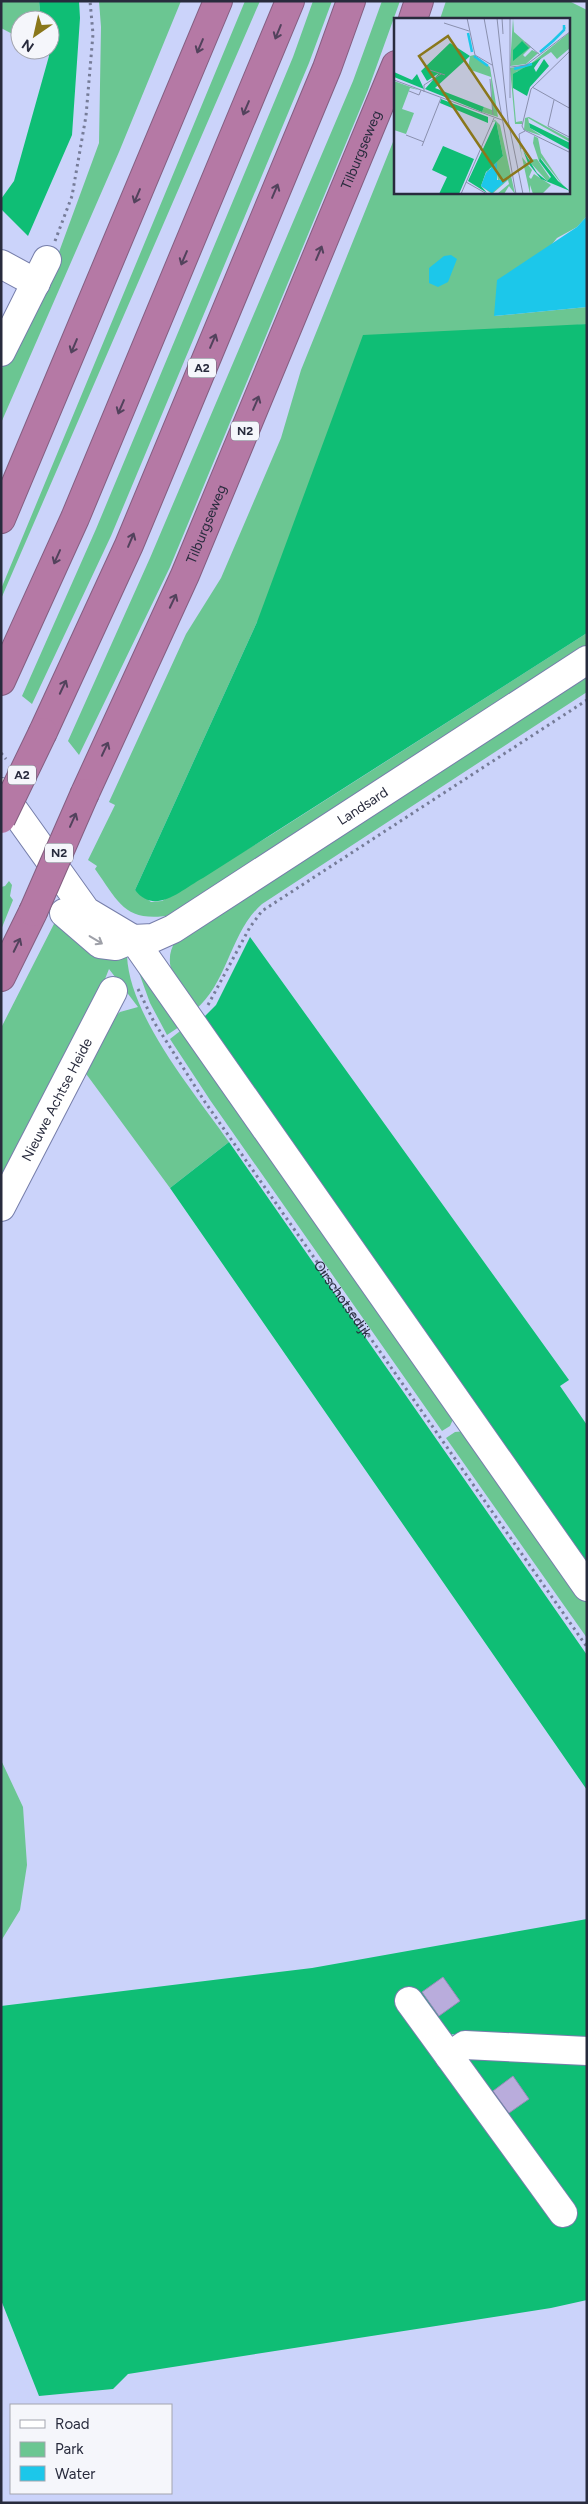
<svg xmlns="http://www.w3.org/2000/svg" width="588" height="2504" font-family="Figtree,sans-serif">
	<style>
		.green { fill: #6bc692 }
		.forest { fill: #0fbe75 }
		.water { fill: #1cc7ea }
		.building { fill: #b9acdc; stroke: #978ab8 }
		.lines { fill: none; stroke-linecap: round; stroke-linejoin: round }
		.minor-casing { stroke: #767eaa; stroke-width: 30 }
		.highway-casing { stroke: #845e81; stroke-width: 30 }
		.path { stroke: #767c98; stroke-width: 3; stroke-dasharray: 2.5 4; stroke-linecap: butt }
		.minor { stroke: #fff; stroke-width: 28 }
		.highway { stroke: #b579a5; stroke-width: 28 }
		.highway-bridge-casing { stroke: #845e81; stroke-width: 30; stroke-linecap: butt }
		.highway-bridge { stroke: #b579a5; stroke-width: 28 }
		.oneway { stroke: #52425c }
		.oneway2 { stroke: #9ea0a8 }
		.labels { text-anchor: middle; stroke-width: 4; stroke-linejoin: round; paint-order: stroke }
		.shield { fill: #f5f6fb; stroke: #666876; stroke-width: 1 }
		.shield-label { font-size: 12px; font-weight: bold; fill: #282b3d }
		.street-label { font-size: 14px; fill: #282b3d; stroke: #f5f6fb }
		.inset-river { fill: none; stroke: #1cc7ea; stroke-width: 2.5 }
		.inset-road { fill: none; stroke: #8a90ae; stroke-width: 1 }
		.view { fill: #8a771b; fill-opacity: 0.15; stroke: #8a771b; stroke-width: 2.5 }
		.inset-edge { fill: none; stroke: #282b3d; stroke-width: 2.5 }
	</style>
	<rect width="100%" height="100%" fill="#cbd3fa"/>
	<path class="green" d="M1,1H39L41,20H20V38L1,28Z
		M99,1H181L119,152L1,423V370L59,252L99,143L101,27Z
		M245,1H260L1,599V589Z
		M313,1H332L309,63L111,536L32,704L22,696L96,529L293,57Z
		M382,1H400L368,90L170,567L79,755L68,741L150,558L353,81Z
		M446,1H569L587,10V216L577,227L557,238L494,316L587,307V324L567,326L257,622L135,890L151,902L162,901L271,835L587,633V651L173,915C125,923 120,904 95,869L97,866L88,860L115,805L109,802L186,634L221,578L281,438L301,370L395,137L396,192H569V19H440Z
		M587,673V692L262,904C230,932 228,983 195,1010C181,990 159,966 176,940Z
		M9,881L12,885L10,896L13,900L1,930V887L5,886Z
		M57,918L127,956C130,1017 194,1092 229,1142L170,1188L84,1071L113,1018L120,1012L138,1007L109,969L101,989L1,1180V1028Z
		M133,956L182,1025L167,1035L150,1003Z
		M184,1028L455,1415L450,1426L442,1431L210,1100L170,1039Z
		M466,1431L587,1603V1638L446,1438L455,1432Z
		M1,1760L23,1807L27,1865L20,1910L1,1941Z"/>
	<path class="forest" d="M39,1H79L80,18L72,135L28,236L1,209V199L14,181L49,56L50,20H41Z
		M587,324V633L203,878C181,890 155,916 135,890L257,622L363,335Z
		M250,937L569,1380L560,1386L587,1425V1573L200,1021L216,1005Z
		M229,1142L587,1655V1790L170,1188Z
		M587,1919V2043L446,2034L468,2070V2059L587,2064V2300L551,2308L128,2374L113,2389L39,2396L1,2300V2006L312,1968Z"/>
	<path class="water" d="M587,216V307L494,316L497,280L577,227Z
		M451,255L457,259L448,282L438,287L429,283V268L444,256Z"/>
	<path class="building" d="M443,1977L460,2001L439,2016L422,1992Z
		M513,2076L529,2099L509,2113L493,2091Z"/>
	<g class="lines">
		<g class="minor-casing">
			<g id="minor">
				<path d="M1,264L36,283"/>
				<path d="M1,352L47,260"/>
				<path d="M1,792L86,911L133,939L587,1587"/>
				<path id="s2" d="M64,913L100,944L116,946L133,939L153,938L173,929L587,660"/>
				<path id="s3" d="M1,1207L113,991"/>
				<path d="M409,2001L563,2213"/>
				<path d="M449,2056L465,2045L587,2051"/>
			</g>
		</g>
		<g class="highway-casing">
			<g id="highway">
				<path d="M413,19L419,1"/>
				<path d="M1,519L218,1"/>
				<path d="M1,681L75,518L290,1"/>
				<path d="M43,732L129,545L327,68L351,1"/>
				<path id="s4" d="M85,793L185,575L396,65"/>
				<path d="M1,977L33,912"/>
			</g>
		</g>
		<g class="path">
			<path d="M55,241L72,196L86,116L93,34L90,1"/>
			<path d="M1,753L6,759"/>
			<path id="s1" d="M138,989L154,1022L205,1102L587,1647"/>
			<path d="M208,1005L250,927L262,911L587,700"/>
		</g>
		<use href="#minor" class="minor"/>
		<use href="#highway" class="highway"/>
		<g class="highway-bridge-casing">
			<path id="highway-bridge" d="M1,819L43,732
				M33,912L85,793"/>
		</g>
		<use href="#highway-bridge" class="highway-bridge"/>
	</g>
	<defs><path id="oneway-shaft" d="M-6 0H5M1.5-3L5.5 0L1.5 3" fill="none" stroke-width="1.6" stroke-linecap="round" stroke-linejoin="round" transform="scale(1.25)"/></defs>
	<g class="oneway">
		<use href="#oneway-shaft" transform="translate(278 32) rotate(112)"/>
		<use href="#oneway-shaft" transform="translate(200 46) rotate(113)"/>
		<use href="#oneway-shaft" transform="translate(246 108) rotate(113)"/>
		<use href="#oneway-shaft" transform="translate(275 191) rotate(-67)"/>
		<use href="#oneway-shaft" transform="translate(137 196) rotate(113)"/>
		<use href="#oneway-shaft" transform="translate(319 253) rotate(-67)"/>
		<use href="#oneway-shaft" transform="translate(184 258) rotate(113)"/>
		<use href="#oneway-shaft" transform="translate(213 341) rotate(-67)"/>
		<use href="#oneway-shaft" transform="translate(74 346) rotate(113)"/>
		<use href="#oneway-shaft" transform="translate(256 403) rotate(-67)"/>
		<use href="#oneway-shaft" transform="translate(121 407) rotate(113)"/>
		<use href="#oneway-shaft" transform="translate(131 540) rotate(-67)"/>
		<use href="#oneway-shaft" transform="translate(57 557) rotate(114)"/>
		<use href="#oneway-shaft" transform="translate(173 601) rotate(-65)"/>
		<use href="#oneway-shaft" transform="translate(63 687) rotate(-65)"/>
		<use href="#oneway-shaft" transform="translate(105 749) rotate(-65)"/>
		<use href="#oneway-shaft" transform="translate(73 820) rotate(-66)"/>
		<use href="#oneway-shaft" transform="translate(17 945) rotate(-64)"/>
	</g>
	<use class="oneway2" href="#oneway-shaft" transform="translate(96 940) rotate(31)"/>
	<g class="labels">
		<g class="shield">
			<rect x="188" y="358.5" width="28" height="19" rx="4"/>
			<rect x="231" y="421.5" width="28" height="19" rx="4"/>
			<rect x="8" y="765.5" width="28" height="19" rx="4"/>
			<rect x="45" y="843.5" width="28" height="19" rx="4"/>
		</g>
		<g class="shield-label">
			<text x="202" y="372">A2</text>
			<text x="245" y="435">N2</text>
			<text x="22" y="779">A2</text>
			<text x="59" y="857">N2</text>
		</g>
		<g class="street-label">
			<text dy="5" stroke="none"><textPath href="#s4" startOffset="700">Tilburgseweg</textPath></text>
			<text dy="5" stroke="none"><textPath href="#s4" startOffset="295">Tilburgseweg</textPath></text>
			<text dy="5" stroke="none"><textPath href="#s2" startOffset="350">Landsard</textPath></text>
			<text dy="5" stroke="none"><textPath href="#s3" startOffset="121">Nieuwe Achtse Heide</textPath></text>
			<text dy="5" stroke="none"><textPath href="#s1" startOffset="372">Oirschotsedijk</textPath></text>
		</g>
	</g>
	<g transform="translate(394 18)">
		<rect width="176" height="176" fill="#cbd3fa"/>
		<path d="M119,0L120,14L137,29L129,37L131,39L138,32L144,35L170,11L169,7L172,10L132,46L116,48ZM176,14V30L163,41L157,34L135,49L122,54L119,70L122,104L128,103L129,106H121L116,50L135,47ZM80,37L96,49L104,99L88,94L90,89L98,92L97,59L74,51L76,38ZM0,63L25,72L16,70L8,91L20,95L12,116L0,112ZM135,99L176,121V124L134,100L136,110L148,118L130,112L131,100ZM101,102L106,107L121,176L115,168L110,176H103L115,166L114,162L98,176L87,168L94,151L109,138L102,103L98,104ZM96,150L102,151L104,162L112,161L87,168ZM140,118L144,120L147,135L170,169L147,140L145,143L139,125ZM125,120L128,139L138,152L135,159L137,161L140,156L157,167L148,176H139L136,167V176L124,121ZM143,141L156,160L153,163L134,142Z" fill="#6bc692" fill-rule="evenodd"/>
		<path d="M128,23L135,30L119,43V32ZM56,25L76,38L41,70L90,89L88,94L31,71L45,55L33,63L27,53ZM147,40L140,50L142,54L150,41L155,48L136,69L133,78L119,70V56ZM0,54L18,62L23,56L30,71L0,59ZM47,81L94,99V105L46,85ZM102,103L109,138L92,154L87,168L93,175L74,163ZM135,105L176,125V132L136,110ZM49,128L80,141L65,176H45L53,159L38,152ZM129,132L143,155L153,163L157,159L145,143L146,140L164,163L176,173L147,161L134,145Z" fill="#0fbe75"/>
		<path d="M103,144V162H113L98,175L87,168L92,155Z" fill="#1cc7ea"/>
		<path class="inset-river" d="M74,15L78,34M159,23L170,12V7M146,34L159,23M80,38L94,48M120,51L138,46"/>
		<path class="inset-road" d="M73,0L81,37L98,47M90,0L122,176M103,0L114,102L129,176M108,0L109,16M50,5L75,13M131,24L146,37M117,49L132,47L177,13M36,52L51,57M96,61L99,97M0,62L108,102M138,69L177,91M15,73L25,77L27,72M30,74V67L47,56M116,80V0M160,82L154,108L177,120M128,108L137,71L177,32M128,108L130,112L177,135M12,117L30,124M28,128L47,80M127,131L125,116L131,113M72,164L93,176M67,176L100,100"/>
		<path class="view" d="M54,18L138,143L109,163L25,38Z"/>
		<rect width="176" height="176" class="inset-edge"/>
	</g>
	<rect width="588" height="2504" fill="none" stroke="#282b3d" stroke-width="5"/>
	<rect x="10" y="2404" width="162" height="90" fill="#f5f6fb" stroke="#a3a5af"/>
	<rect x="20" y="2420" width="25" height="8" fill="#ffffff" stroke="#a3a5af"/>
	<text x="55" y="2429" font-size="15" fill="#282b3d">Road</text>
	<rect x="20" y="2442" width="25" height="15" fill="#6bc692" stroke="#a3a5af"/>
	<text x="55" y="2454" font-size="15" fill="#282b3d">Park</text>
	<rect x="20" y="2466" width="25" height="15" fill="#1cc7ea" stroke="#a3a5af"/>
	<text x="55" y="2479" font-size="15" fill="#282b3d">Water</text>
	<g transform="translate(35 35) rotate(214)"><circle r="24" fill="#f5f6fb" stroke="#a3a5af"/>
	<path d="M0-4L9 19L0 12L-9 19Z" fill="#8a771b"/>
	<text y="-8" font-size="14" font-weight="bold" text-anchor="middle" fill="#282b3d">N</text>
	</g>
</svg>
